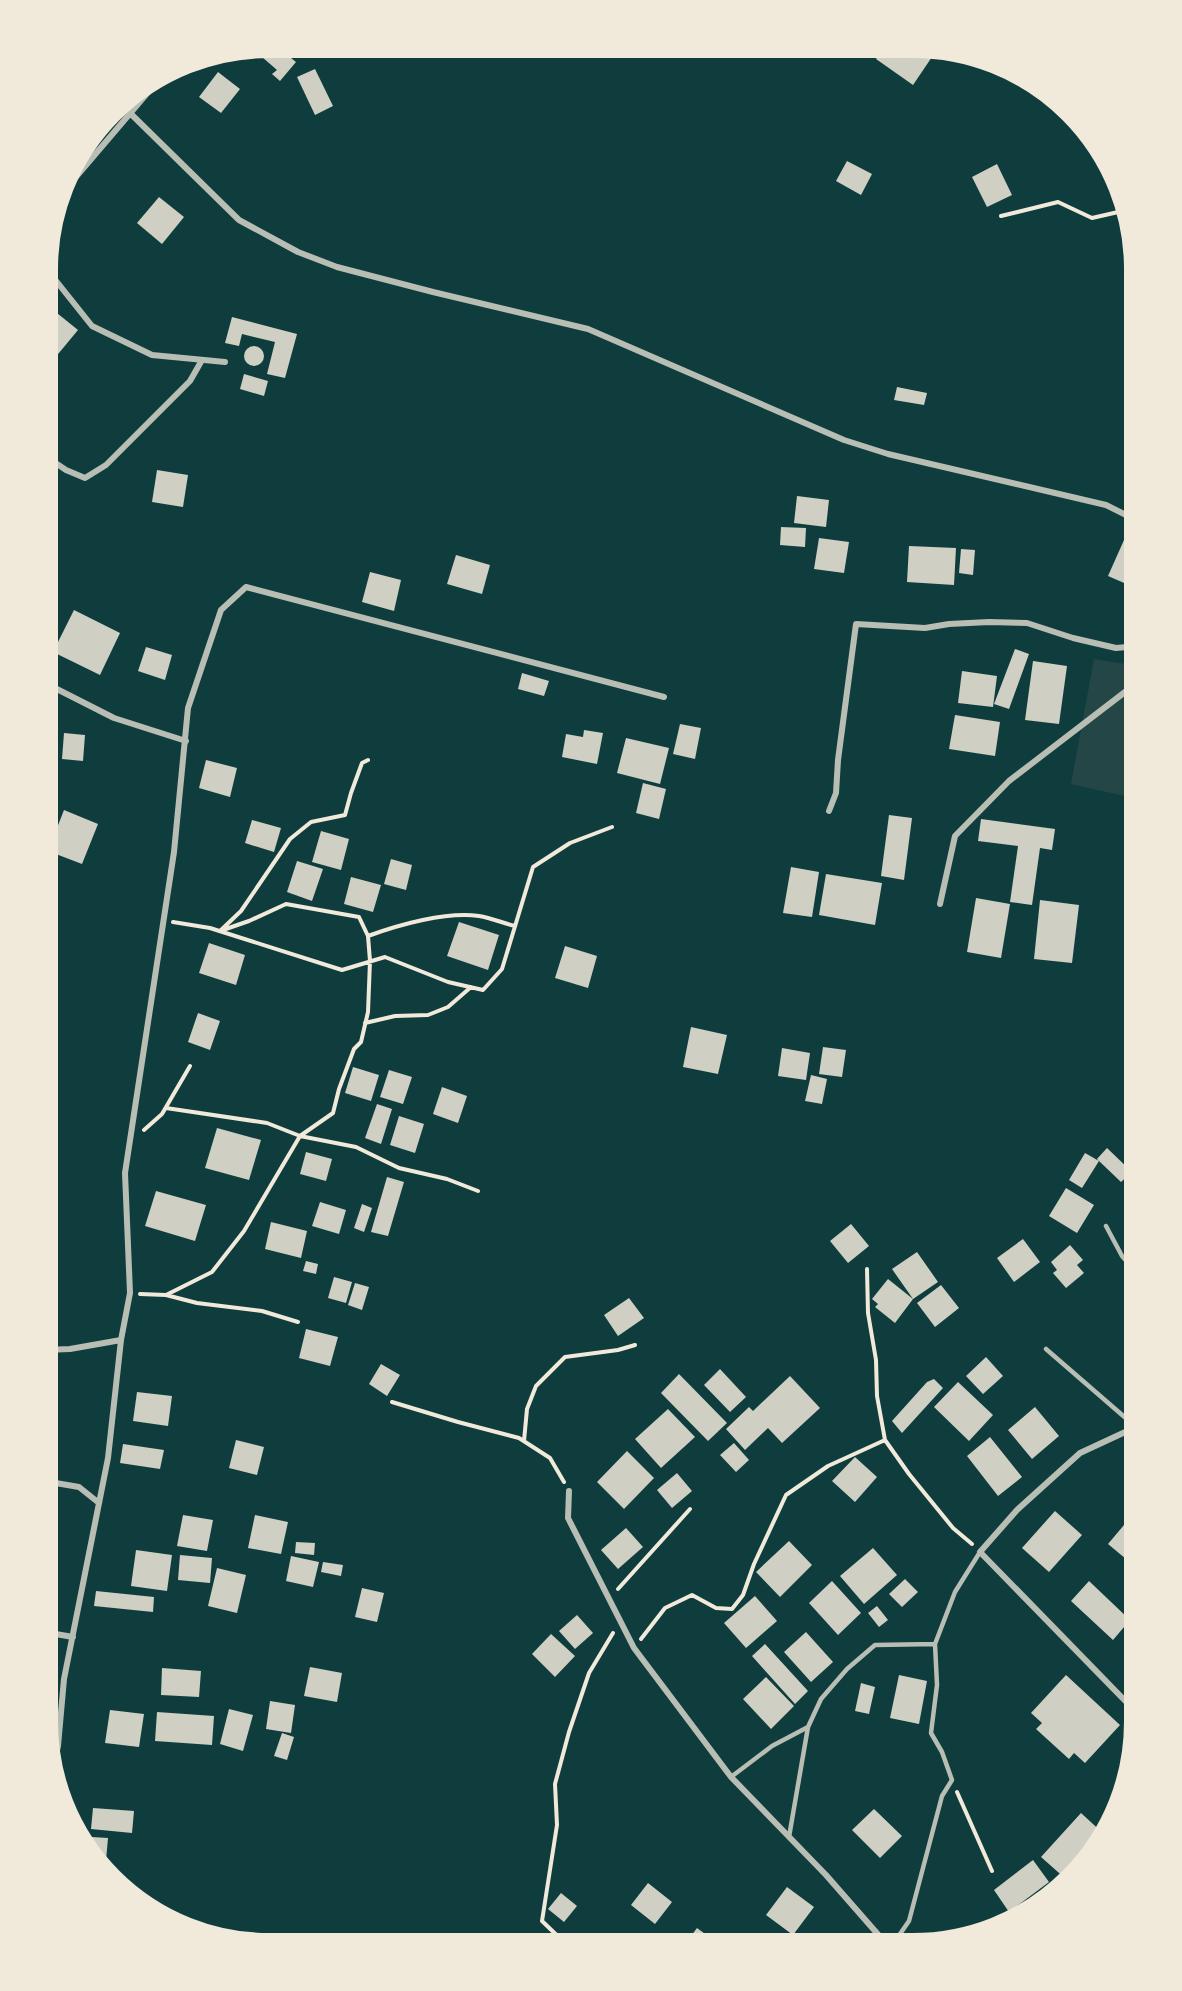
<svg xmlns="http://www.w3.org/2000/svg" width="1182" height="1991" font-family="Commissioner,sans-serif">
	<style>
		.green { fill: #244646 }
		.building { fill: #cfcfc3 }
		.lines { fill: none; stroke-linecap: round; stroke-linejoin: round }
		.path { stroke: #f1e9da; stroke-width: 4 }
		.service { stroke: #b8beb3; stroke-width: 4.5 }
		.minor { stroke: #b8beb3; stroke-width: 6 }
		.rim { fill: none; stroke: #f1e9da; stroke-width: 8 }
	</style>
	<rect width="100%" height="100%" fill="#0f3d3e"/>
	<path class="green" d="M1094,659L1138,666V799L1071,784Z"/>
	<path class="building" d="M274,44L296,62L280,81L272,74L277,70L262,57Z
		M856,45H879L871,56Z
		M885,45H929L936,51L913,85L876,59Z
		M315,69L333,106L315,115L297,77Z
		M218,72L240,89L221,113L199,97Z
		M847,161L872,174L861,195L836,181Z
		M997,164L1012,195L987,207L972,177Z
		M159,197L184,217L162,244L137,223Z
		M52,309L78,330L54,359L45,352V317Z
		M232,317L297,334L285,378L267,374L275,342L242,334L239,346L225,343Z
		M244 356a10 10 0 1 1 20 0a10 10 0 1 1-20 0Z
		M244,374L268,381L264,396L240,389Z
		M897,387L927,393L924,405L894,400Z
		M157,470L188,475L183,507L152,502Z
		M797,496L829,500L826,527L794,523Z
		M781,527L806,528L805,547L780,545Z
		M1128,531L1138,535V589L1108,576Z
		M819,538L849,542L844,573L814,569Z
		M909,546L956,548L954,585L907,582Z
		M961,549L975,550L973,575L959,573Z
		M456,555L490,565L482,594L447,584Z
		M370,572L401,580L394,611L362,602Z
		M74,610L120,633L100,675L53,652Z
		M146,647L172,655L165,680L138,671Z
		M1015,649L1029,654L1009,709L994,704Z
		M1033,661L1067,666L1059,724L1025,720Z
		M962,671L997,676L993,707L958,703Z
		M522,673L549,681L544,696L518,689Z
		M955,715L1000,722L995,756L949,749Z
		M680,724L701,728L695,759L673,754Z
		M584,730L603,733L597,764L562,757L566,734L583,737Z
		M64,733L85,735L83,761L62,759Z
		M626,738L669,748L660,784L617,773Z
		M206,760L237,768L230,797L199,788Z
		M643,783L666,789L659,819L636,813Z
		M64,810L98,824L82,864L48,851Z
		M889,815L912,818L904,880L881,876Z
		M981,819L1055,829L1052,850L1040,848L1032,905L1010,902L1018,846L978,841Z
		M252,820L281,828L274,852L245,843Z
		M321,831L349,839L341,870L312,862Z
		M391,859L412,865L406,890L384,884Z
		M297,861L323,869L312,901L287,892Z
		M791,867L819,872L812,917L783,913Z
		M826,874L882,883L875,925L819,915Z
		M351,877L381,885L373,912L344,904Z
		M976,898L1010,904L1001,958L967,952Z
		M1040,900L1079,905L1072,963L1034,959Z
		M459,922L499,935L488,970L447,956Z
		M209,943L245,955L236,985L199,973Z
		M565,946L597,956L588,988L555,978Z
		M198,1013L220,1021L210,1050L188,1042Z
		M691,1027L727,1035L718,1074L683,1067Z
		M823,1047L846,1050L842,1077L819,1074Z
		M782,1048L810,1053L806,1080L778,1076Z
		M353,1067L379,1075L371,1101L345,1093Z
		M389,1070L412,1077L403,1104L380,1097Z
		M811,1075L827,1079L822,1104L805,1101Z
		M442,1087L467,1096L458,1123L433,1114Z
		M377,1104L392,1109L381,1144L365,1138Z
		M399,1116L424,1124L415,1153L390,1145Z
		M217,1128L261,1140L249,1180L205,1168Z
		M1107,1148L1132,1172L1121,1182L1099,1161L1082,1188L1069,1180L1085,1153L1099,1161L1097,1159Z
		M306,1152L332,1159L326,1181L300,1174Z
		M387,1177L404,1182L388,1236L371,1232Z
		M1066,1188L1094,1205L1077,1233L1049,1216Z
		M156,1191L206,1205L195,1241L145,1226Z
		M320,1202L346,1210L339,1234L312,1226Z
		M362,1204L372,1208L364,1232L354,1228Z
		M271,1222L307,1231L301,1258L265,1249Z
		M851,1224L869,1246L848,1263L830,1241Z
		M1023,1239L1040,1262L1014,1282L997,1258Z
		M1070,1245L1083,1260L1077,1265L1084,1273L1066,1288L1053,1273L1057,1270L1051,1262Z
		M917,1252L938,1282L913,1299L895,1323L875,1307L878,1304L872,1299L888,1279L913,1299L892,1269Z
		M306,1261L318,1264L316,1274L303,1271Z
		M334,1277L352,1282L346,1303L328,1298Z
		M355,1283L369,1287L362,1310L348,1305Z
		M941,1285L959,1308L935,1327L917,1303Z
		M629,1298L644,1318L618,1336L604,1315Z
		M306,1329L338,1337L330,1366L299,1358Z
		M986,1357L1003,1376L983,1394L966,1376Z
		M381,1364L400,1375L387,1396L369,1384Z
		M720,1369L746,1397L730,1412L704,1385Z
		M679,1374L727,1423L708,1441L661,1393Z
		M790,1376L820,1408L782,1443L768,1428L745,1450L726,1429L749,1407L753,1411Z
		M934,1379L943,1388L902,1433L892,1421L927,1382Z
		M958,1382L993,1415L969,1441L934,1407Z
		M137,1392L172,1396L168,1426L133,1421Z
		M1035,1407L1059,1436L1032,1459L1008,1430Z
		M668,1409L695,1437L661,1468L635,1439Z
		M44,1423L55,1424L52,1462L44,1461Z
		M990,1437L1022,1477L998,1496L967,1456Z
		M236,1440L264,1447L257,1475L229,1468Z
		M734,1443L749,1460L736,1472L720,1455Z
		M123,1444L164,1450L160,1469L120,1463Z
		M627,1451L654,1478L624,1509L597,1482Z
		M855,1457L877,1477L855,1502L832,1481Z
		M677,1473L692,1491L672,1508L657,1490Z
		M1138,1481V1505L1127,1494Z
		M1055,1511L1082,1535L1049,1572L1022,1548Z
		M183,1515L213,1520L207,1551L177,1546Z
		M255,1515L288,1522L281,1554L248,1548Z
		M1129,1519L1138,1526V1569L1108,1544Z
		M626,1528L643,1547L618,1569L601,1550Z
		M789,1541L812,1565L780,1597L756,1572Z
		M296,1542L315,1543L314,1555L295,1553Z
		M873,1548L897,1575L864,1604L840,1576Z
		M136,1550L172,1555L167,1591L131,1586Z
		M180,1555L212,1558L210,1583L178,1580Z
		M291,1556L319,1562L313,1587L286,1581Z
		M323,1562L343,1565L341,1576L321,1572Z
		M217,1568L246,1575L237,1613L208,1606Z
		M905,1579L918,1592L902,1607L889,1594Z
		M832,1581L861,1613L838,1635L809,1603Z
		M1089,1581L1130,1620L1113,1640L1071,1601Z
		M362,1588L384,1593L377,1622L355,1617Z
		M96,1591L154,1597L153,1612L94,1606Z
		M755,1596L777,1621L746,1648L724,1623Z
		M877,1606L888,1620L879,1627L868,1613Z
		M577,1615L593,1633L575,1649L559,1631Z
		M806,1632L833,1662L811,1682L784,1652Z
		M551,1634L575,1656L555,1677L532,1654Z
		M765,1644L808,1691L795,1704L752,1656Z
		M310,1667L342,1673L337,1702L304,1696Z
		M162,1668L201,1671L199,1697L161,1695Z
		M899,1675L927,1681L919,1724L890,1718Z
		M1066,1675L1120,1725L1085,1763L1074,1753L1069,1759L1036,1729L1042,1723L1031,1713Z
		M766,1677L794,1706L771,1729L743,1699Z
		M861,1683L875,1687L869,1714L855,1711Z
		M44,1687L58,1690L48,1743L44,1722Z
		M270,1701L295,1705L291,1733L266,1729Z
		M229,1709L253,1715L243,1751L220,1744Z
		M110,1710L144,1714L139,1747L105,1743Z
		M157,1712L214,1716L212,1745L155,1741Z
		M282,1733L294,1737L287,1760L274,1756Z
		M93,1808L134,1811L132,1833L91,1829Z
		M874,1809L902,1836L880,1858L852,1830Z
		M1081,1813L1105,1835L1101,1842L1067,1880L1041,1857Z
		M76,1836L108,1838L105,1872L90,1859Z
		M1033,1860L1049,1882L1009,1912L994,1890Z
		M648,1883L672,1902L655,1924L631,1905Z
		M787,1887L814,1907L793,1935L766,1915Z
		M561,1893L577,1906L564,1922L548,1909Z
		M697,1928L723,1947H683Z
		M848,1935L860,1947H836Z
		M388,1936L407,1946H383Z"/>
	<g class="lines">
		<path class="path" d="M1001,216L1058,202L1092,218L1127,210
			M173,922L210,928L342,970L385,957L448,982L483,990L502,969L533,867L570,843L612,827
			M368,936C398,925 447,911 479,916C491,918 503,923 515,926
			M365,1023L395,1016L428,1015L448,1007L471,987
			M166,1108L267,1123L300,1136L356,1147L399,1168L447,1179L478,1191
			M144,1130L162,1114L190,1066
			M867,1269L868,1313L876,1360L877,1396L885,1440L909,1474L953,1528L972,1544
			M140,1294L166,1295L197,1303L262,1311L298,1322
			M166,1295L212,1272L244,1231L300,1136L333,1113L339,1089L354,1049L361,1042L368,1012L370,961L368,936L359,917L286,904L249,921L220,931L241,911L290,839L311,822L345,815L351,793L362,763L368,760
			M392,1402L458,1422L519,1438L550,1458L564,1482
			M524,1441L527,1409L536,1386L565,1357L618,1350L635,1345
			M618,1589L690,1509
			M641,1639L665,1608L692,1595L716,1608L732,1609L743,1595L754,1564L786,1495L828,1466L885,1440
			M957,1792L992,1871
			M569,1947L542,1921L557,1825L555,1784L569,1732L589,1673L613,1633"/>
		<path class="service" d="M1106,1226L1122,1256L1138,1274
			M1046,1349L1136,1427L1138,1405
			M731,1777L772,1746L808,1727
			M789,1837L808,1727L821,1699L847,1669L875,1645L935,1644
			M891,1947L909,1921L942,1796L952,1780L942,1752L931,1733L937,1685L935,1644L955,1592L980,1552"/>
		<path class="minor" d="M130,113L239,220L298,252L337,267L433,292L588,329L844,440L888,454L1106,505L1138,521
			M58,198L167,70
			M45,267L92,326L152,355L225,362
			M45,456L66,470L85,478L106,465L190,381L202,360
			M45,683L114,718L186,741
			M829,811L836,793L838,760L856,624L925,628L949,624L989,622L1027,623L1073,638L1116,648L1138,646
			M940,904L955,836L1009,781L1138,682
			M44,1350L70,1349L121,1340
			M44,1481L79,1487L99,1503
			M569,1491L568,1518L634,1648L731,1777L826,1875L889,1947
			M44,1632L73,1637
			M1138,1714L980,1552L1017,1510L1080,1453L1136,1427L1138,1429
			M53,1768L58,1746L64,1679L108,1458L121,1340L130,1293L125,1173L174,852L188,708L221,610L246,587L664,697"/>
	</g>
	<path d="M0 0H1182V1991H0ZM269 54H913A215 215 0 0 1 1128 269V1722A215 215 0 0 1 913 1937H269A215 215 0 0 1 54 1722V269A215 215 0 0 1 269 54Z" fill="#f1e9da" fill-rule="evenodd"/>
	<path class="rim" d="M269 54H913A215 215 0 0 1 1128 269V1722A215 215 0 0 1 913 1937H269A215 215 0 0 1 54 1722V269A215 215 0 0 1 269 54Z"/>
</svg>
